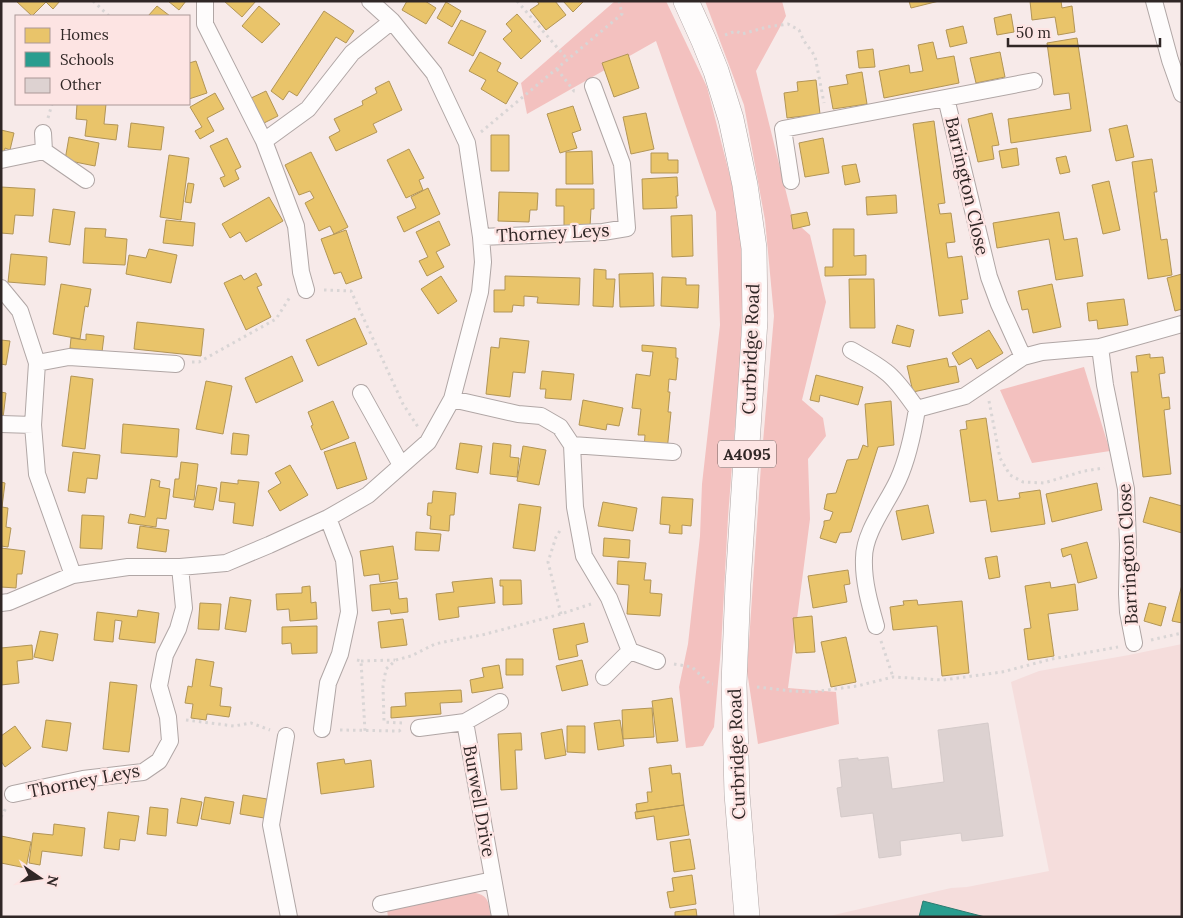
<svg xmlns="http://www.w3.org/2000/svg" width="1183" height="918" font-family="Lora,serif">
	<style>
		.built { fill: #f5dddc }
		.green { fill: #f3c1bf }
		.homes { fill: #e9c46a; stroke: #b29556 }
		.schools { fill: #2a9d8f; stroke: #2c7a70 }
		.building { fill: #ddd2d1; stroke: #d4cac9 }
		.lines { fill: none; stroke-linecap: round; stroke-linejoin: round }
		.street-casing { stroke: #b0a6a5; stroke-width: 18 }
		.primary-casing { stroke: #b0a6a5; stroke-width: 26 }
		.path { stroke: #d9d5d5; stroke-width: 3; stroke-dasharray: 2.5 4; stroke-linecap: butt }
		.street { stroke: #fefcfc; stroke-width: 16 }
		.primary { stroke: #fefcfc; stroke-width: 25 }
		.labels { text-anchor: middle; stroke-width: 5; stroke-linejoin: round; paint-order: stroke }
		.shield { fill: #fde4e3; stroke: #6e605f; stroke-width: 1 }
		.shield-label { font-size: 16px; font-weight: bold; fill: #302726 }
		.street-label { font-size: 18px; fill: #302726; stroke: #fde4e3 }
	</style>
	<rect width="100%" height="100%" fill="#f7eae9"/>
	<path class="built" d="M1182,644V917H825L951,888L967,887L1049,871L1011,682L1039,671L1129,655Z"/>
	<path class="green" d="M615,1H666L707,87L732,184L743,253L741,349L728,517L721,648L714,727L703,746L686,748L679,687L688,644L700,536L702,484L720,325L716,212L656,41L527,114L521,83Z
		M705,1H782L786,16L756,71L793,220L810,235L826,302L802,400L823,418L826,436L808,459L810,519L788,688L836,692L839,724L758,744L747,671L761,465L774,316L765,220L744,105Z
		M1084,367L1110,451L1032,463L1000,390Z
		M471,892C489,895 488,900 491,917H388L387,910Z"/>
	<path class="homes" d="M16,1H60L53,9L46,2L32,16Z
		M168,1H186L179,10Z
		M224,1H256L242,17Z
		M407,1H425L436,8L426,24L402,10Z
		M537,1H555L566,15L546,30L530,10L539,4Z
		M563,1H584L573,12Z
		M909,1H939L911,8Z
		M1030,1H1061L1062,8L1072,6L1075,32L1058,35L1055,17L1032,20Z
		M446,2L461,11L452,27L437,18Z
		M157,6L170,16H148Z
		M259,6L280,24L262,43L242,26Z
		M324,11L354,31L346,43L336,37L297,96L289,91L283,100L271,91Z
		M517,14L541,41L521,59L503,39L512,31L506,24Z
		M1011,14L1014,32L997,35L994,18Z
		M461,20L486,31L473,56L448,43Z
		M963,26L967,43L950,47L946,30Z
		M1077,38L1091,131L1011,143L1008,119L1071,109L1069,93L1054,95L1047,43Z
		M933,42L937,59L954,56L959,83L884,98L879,71L909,65L910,73L923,71L918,45Z
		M873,49L875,67L859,68L857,51Z
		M480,52L501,63L497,71L518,83L506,104L481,89L486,80L469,71Z
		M1000,52L1005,77L976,83L970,58Z
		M628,54L639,88L614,97L602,63Z
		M196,61L207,93L189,99V63Z
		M862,72L867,104L833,109L829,87L848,84L846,75Z
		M816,80L820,114L787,118L784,93L798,91L797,82Z
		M389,81L402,110L373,124L377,132L336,151L329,137L340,131L334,119L363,105L362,101L377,93L375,88Z
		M266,91L278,116L262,124L249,99Z
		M215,93L224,109L207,118L214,131L200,139L195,131L202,127L190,107Z
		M77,104H106L104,124L118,125L116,140L85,136L87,120L76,119Z
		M573,106L581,130L572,133L577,148L560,153L547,114Z
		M646,113L654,149L631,154L623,117Z
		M992,113L999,145L992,146L994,159L978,162L968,119Z
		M934,121L945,203L938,204L940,214L951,213L955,242L946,243L948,258L962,256L968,299L961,300L963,313L939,316L913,124Z
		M131,123L164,127L161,150L128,147Z
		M1127,125L1134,157L1116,161L1109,129Z
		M1,130L14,133L10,150L5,148L4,155H1Z
		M491,135H509V171H491Z
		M69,137L99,143L95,166L65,160Z
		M227,138L241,167L235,170L239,179L224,187L220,178L225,176L210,146Z
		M823,138L829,173L805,177L799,143Z
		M1017,148L1019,165L1002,168L999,151Z
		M409,149L424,178L419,180L423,190L406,198L387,160Z
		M592,151L593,184H566V152Z
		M311,152L348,227L334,234L330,226L319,231L305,203L314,198L310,191L299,195L285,165Z
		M651,153H668V160H678V173H651Z
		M169,155L189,158L181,220L160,217Z
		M1066,156L1070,172L1060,174L1056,158Z
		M1152,159L1157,192H1154L1161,240L1167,239L1172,275L1148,279L1132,162Z
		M856,164L860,182L845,185L842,166Z
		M677,177L678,196H676L677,208L643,209L642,179Z
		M1109,181L1120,230L1103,234L1092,185Z
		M188,183L194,184L191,203L185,202Z
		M1,187L35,189L33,216L15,215L13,234L1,233Z
		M428,188L440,214L404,232L397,217L416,208L411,197Z
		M556,189H594V209H591L590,227H564V206H556Z
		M499,192L538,193L537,210H530L529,222L498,221Z
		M896,195L897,213L867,215L866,197Z
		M269,197L283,221L246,242L240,232L230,238L222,224Z
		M53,209L75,212L70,245L49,242Z
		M807,212L810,225L793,229L791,215Z
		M1059,212L1064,240L1077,238L1083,276L1056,280L1049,239L997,248L993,223Z
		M692,215L693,256L672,257L671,216Z
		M166,220L195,223L193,246L163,243Z
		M439,221L450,245L436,252L444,267L427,276L419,261L428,257L416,232Z
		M85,228L106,229L105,237L127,239L125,265L83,263Z
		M833,229H854V256L866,255V275L825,276V267H833Z
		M346,230L362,278L346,284L341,272L334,274L321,239Z
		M149,249L177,255L171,283L126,274L129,255L146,258Z
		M11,254L47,257L45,285L8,282Z
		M594,269L606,270V279H615L613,307L593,306Z
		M256,273L262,285L257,287L271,317L246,330L224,283L241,275L244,280Z
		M653,273L654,306L620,307L619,274Z
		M1182,274V309L1175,311L1167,278Z
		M441,276L457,301L438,314L421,289Z
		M505,276L580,278L579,305L537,303L538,297L524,296V306L513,305L512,312H494V290H505Z
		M662,277L686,278V285H699L698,308L661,306Z
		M849,279H874L875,328H850Z
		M61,284L91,289L88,307L85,306L80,339L53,334Z
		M1052,284L1061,327L1033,333L1028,309L1022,310L1018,291Z
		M1124,299L1128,325L1098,329L1097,320L1089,321L1087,303Z
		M355,318L367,344L318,366L306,340Z
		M137,322L204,329L201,356L134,349Z
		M897,325L914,330L910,347L892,343Z
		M989,330L1003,353L977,369L971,358L959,365L952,353Z
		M86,334L104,336L102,352L70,348L71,338L86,340Z
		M500,338L529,341L525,373L513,372L510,397L486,394L491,347L499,348Z
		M1,340L10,341L6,365L1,364Z
		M642,345L676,348V358H678L676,380L669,379L668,392H670L668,412H671L667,451L644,449L645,435H638L641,409L632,408L636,374L650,376L653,352L642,351Z
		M1150,354V358L1163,357L1165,373L1159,374L1162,398L1169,397L1170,409L1164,410L1171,474L1143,477L1131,372H1138L1136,356Z
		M292,356L303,381L256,403L245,378Z
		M947,358L949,367L956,366L959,382L913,392L907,366Z
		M542,371L574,374L571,400L545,398L546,389H540Z
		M816,375L863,387L858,405L820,395L819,402L810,400Z
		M71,376L93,379L85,449L62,446Z
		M206,381L232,386L223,434L196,429Z
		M1,392L6,393L3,418H1Z
		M583,400L623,408L619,426L607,424L606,430L579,425Z
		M333,401L349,438L321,450L311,426L313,425L308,412Z
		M891,401L894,445L878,447L851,532L840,533L836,543L820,538L824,525V521L830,520L833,512L824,509L827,494L836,493L847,460L858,459L863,445L868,447L865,404Z
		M986,418L998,501L1020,498L1019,493L1040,490L1045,524L991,532L986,500L970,502L960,430L967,429L966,421Z
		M123,424L179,429L177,457L121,453Z
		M233,433L249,435L247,455L231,454Z
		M355,442L367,479L337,489L324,452Z
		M460,443L482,446L478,473L456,469Z
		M493,443L511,445L510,457L519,458L517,477L490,474Z
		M523,446L546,450L539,485L517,481Z
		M73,452L100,455L97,479L87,478L85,493L68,491Z
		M181,462L198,464L194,500L173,497L175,479H179Z
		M290,465L308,495L280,511L268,491L281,483L275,473Z
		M151,479L160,481L159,487L170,489L166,519L157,518L156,527L128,523L130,514L145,517Z
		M238,480L259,482L253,526L233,523L235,503L219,501L221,482L238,484Z
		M1,482L5,483L2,507L8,508L6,527L11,528L8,547L1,546Z
		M1097,483L1102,510L1052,522L1046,494Z
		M198,485L217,488L213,510L194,507Z
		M433,491L456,493L454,515H450L449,531L430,529L431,516L427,515L428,503H432Z
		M662,497L693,499L691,526L682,525V534L669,533L670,525L660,524Z
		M1150,497L1182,506V533L1143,522Z
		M603,502L637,508L633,531L598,526Z
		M519,504L541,507L535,551L513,548Z
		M928,505L934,533L902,540L896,511Z
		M82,515L104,516L102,549L80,548Z
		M140,526L169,530L166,552L137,548Z
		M416,532L441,534L439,551L415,550Z
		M604,538L630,540L629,558L603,556Z
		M1087,542L1097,578L1078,583L1071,554L1063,557L1061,549Z
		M393,546L398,579L380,582L379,574L364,576L360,551Z
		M1,548L25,551L22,574H17L16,588L1,587Z
		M997,556L1000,577L989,579L985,558Z
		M618,561L646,563L644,580H651L650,593L662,594L660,616L627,614L629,585L617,584Z
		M848,570L850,584L844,585L847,602L813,608L808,576Z
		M492,578L495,603L458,607L459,617L439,620L436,594L454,592L452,582Z
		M500,580H521L522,604L503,605V586H500Z
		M397,582L399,599L407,598L408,612L391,614L390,609L372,611L370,585Z
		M1050,582L1051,588L1075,584L1078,610L1048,614L1054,656L1028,660L1024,629L1031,628L1025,586Z
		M1182,585V623L1172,621Z
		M310,586L311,603L316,602L317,619L290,621L289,609L277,610L276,594L302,593V587Z
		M230,597L251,600L246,632L225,629Z
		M917,600L918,605L962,601L969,673L942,676L937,626L893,630L890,607L904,605L903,601Z
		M200,603L221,604L219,630L198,629Z
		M1149,603L1166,607L1161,626L1144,621Z
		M138,610L159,613L155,643L119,639L122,621L115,620L113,642L94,640L97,612L137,617Z
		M812,616L815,652L796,653L793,618Z
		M403,619L407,645L381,648L378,622Z
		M584,623L588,642L576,645L578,656L559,660L553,629Z
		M317,626V653L292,654L291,643L282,644V627Z
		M40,631L58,634L53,661L34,657Z
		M846,637L856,682L831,687L821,642Z
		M32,645L33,659L17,661L19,683L1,685V648Z
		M196,659L214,662L210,686L222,688L220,706L231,707L229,717L207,714L206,720L191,718L193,704L185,703L188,686L192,687Z
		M506,659H523V675H506Z
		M582,660L588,685L562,691L556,666Z
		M499,665L503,688L472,693L470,680L484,677L482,668Z
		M110,682L137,685L129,752L103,749Z
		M461,690L462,702L440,703L441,714L391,718V707L406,706L405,693Z
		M672,698L678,741L657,743L652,701Z
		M652,708L654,737L623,739L622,710Z
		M46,720L71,723L67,751L42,747Z
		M620,720L624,746L598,750L594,723Z
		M15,726L31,748L5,767L1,761V736Z
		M567,726H585V753L567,752Z
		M562,729L566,755L545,759L541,733Z
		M521,733L522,750H515L517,789L501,790L498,734Z
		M344,759L345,764L371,760L374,787L321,794L317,763Z
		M671,765L672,774L680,773L684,805L637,812L636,804L648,802L647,792H652L649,768Z
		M243,795L267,799L264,818L240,814Z
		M205,797L234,802L230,824L201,819Z
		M181,798L202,802L197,826L177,823Z
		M684,805L689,835L657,840L654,816L636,819L635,812Z
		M150,807L168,809L166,836L147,834Z
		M108,812L139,816L135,841L120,839L119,850L104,848Z
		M54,824L85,828L82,856L42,851L40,865L29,863L33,833L53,835Z
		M1,836L31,842L26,868L1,863Z
		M690,839L695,869L674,872L670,842Z
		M692,875L696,904L670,908L667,892L674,891L672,878Z
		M696,909L697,917H675V912Z"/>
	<path class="schools" d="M923,901L985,917H919Z"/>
	<path class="building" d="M988,723L1003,836L962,841L961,833L900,841L901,855L879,858L873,813L841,817L837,788L842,787L839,760L858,758V760L888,757L892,789L944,782L938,730Z"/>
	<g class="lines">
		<g class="street-casing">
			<path id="street" d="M205,1V24L264,141L296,226L301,272L306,290
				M1154,1L1170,60L1182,94
				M946,98L989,277L999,304L1023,357
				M43,133L44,151L86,180
				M264,141L308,109L352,53L392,21
				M1,160L44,151
				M791,181L783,129L1034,81
				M481,237L603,232L627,228L622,164L593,86
				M1,288L20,311L37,363L33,425L37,474L73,575
				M1100,347L1105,385L1126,489L1128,544L1127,594L1128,612L1134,643
				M851,350C863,357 875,363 886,372C898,381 908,397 917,409
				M37,363L69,357L176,364
				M361,393L401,465
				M452,399L518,414L541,416L560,427L572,445L673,452
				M1,424L33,425
				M572,445L575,507L584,556L609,598L630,651L604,677
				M1,603L9,602L73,575L128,567H180L226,563L269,545L328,518L368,495L428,442L452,399L480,292L483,262L481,237L467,143L434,73L392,21L370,1
				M876,626C870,605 863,581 864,558C864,532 887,504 898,480C908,458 913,434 917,409L965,396L1023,357L1042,352L1100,347L1182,324
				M630,651L657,661
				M465,722L500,917
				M419,728L465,722L500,702
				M322,729L328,683L340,654L349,612L344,560L328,518
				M286,736L271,825L289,917
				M13,794L83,779L143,772L159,761L170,741L168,717L159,686L165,655L178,629L184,608L180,567
				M381,904L493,880"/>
		</g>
		<g class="primary-casing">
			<path id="primary" d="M686,1L704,41L716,71L731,119L745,185L754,248L755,320L738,584L734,684L737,794L747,917"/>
		</g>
		<path class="path" d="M93,1L109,16
			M517,1L568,60
			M725,35L736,31L742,34L767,27L788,24L799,30L804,41L815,56L824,103
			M557,69L574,91H575
			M48,118L52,104
			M481,132L622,14L619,1
			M324,290L351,291L403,404L418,427
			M192,362H199L276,319L290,297
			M989,401L1000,458L1010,475L1023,482L1044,483L1084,471L1104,468
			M561,614L548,562L556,537L561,529
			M1151,640L1182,633
			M881,641L893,677
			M357,660L361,661L365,731
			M361,661L395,660
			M674,664L692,667L710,684H713
			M757,687L791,691L813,692L857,686L893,677L943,680L1002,672L1052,659L1118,647
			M186,720L234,726L251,723L270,730
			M402,723L384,722L383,686L386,669L396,660L411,656L435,644L454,640L482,635L561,614L591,604
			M340,730L399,731L403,728
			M1,817L6,808"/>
		<use href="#street" class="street"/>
		<use href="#primary" class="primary"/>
	</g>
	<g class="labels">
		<rect class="shield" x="718" y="440.5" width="58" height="27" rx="4"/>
		<g class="shield-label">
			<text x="747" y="460">A4095</text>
		</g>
		<g class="street-label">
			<text transform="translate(967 186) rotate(77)" y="6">Barrington Close</text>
			<text transform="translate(553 233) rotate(-3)" y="6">Thorney Leys</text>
			<text transform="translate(751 349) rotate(-88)" y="6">Curbridge Road</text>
			<text transform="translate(1128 554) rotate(-93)" y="6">Barrington Close</text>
			<text transform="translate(737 754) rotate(-92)" y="6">Curbridge Road</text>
			<text transform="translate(84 781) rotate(-11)" y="6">Thorney Leys</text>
			<text transform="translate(479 801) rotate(80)" y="6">Burwell Drive</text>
		</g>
	</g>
	<rect width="1183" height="918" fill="none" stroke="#302726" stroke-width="5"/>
	<rect x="15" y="15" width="175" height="90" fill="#fde4e3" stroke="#ab9897"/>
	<rect x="25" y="28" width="25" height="15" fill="#e9c46a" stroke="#ab9897"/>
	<text x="60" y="40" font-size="15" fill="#302726">Homes</text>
	<rect x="25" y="52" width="25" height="15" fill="#2a9d8f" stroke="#ab9897"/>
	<text x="60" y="65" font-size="15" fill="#302726">Schools</text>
	<rect x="25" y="78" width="25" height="15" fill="#ddd2d1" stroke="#ab9897"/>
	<text x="60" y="90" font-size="15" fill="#302726">Other</text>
	<g transform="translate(40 878) rotate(103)" stroke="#fde4e3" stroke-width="4" paint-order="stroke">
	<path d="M0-4L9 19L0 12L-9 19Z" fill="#302726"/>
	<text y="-8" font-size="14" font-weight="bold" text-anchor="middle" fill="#302726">N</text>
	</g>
	<path d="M1008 38v8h152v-8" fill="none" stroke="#302726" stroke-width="2.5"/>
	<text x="1016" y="38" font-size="15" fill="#302726" stroke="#fde4e3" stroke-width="4" paint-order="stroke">50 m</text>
</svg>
